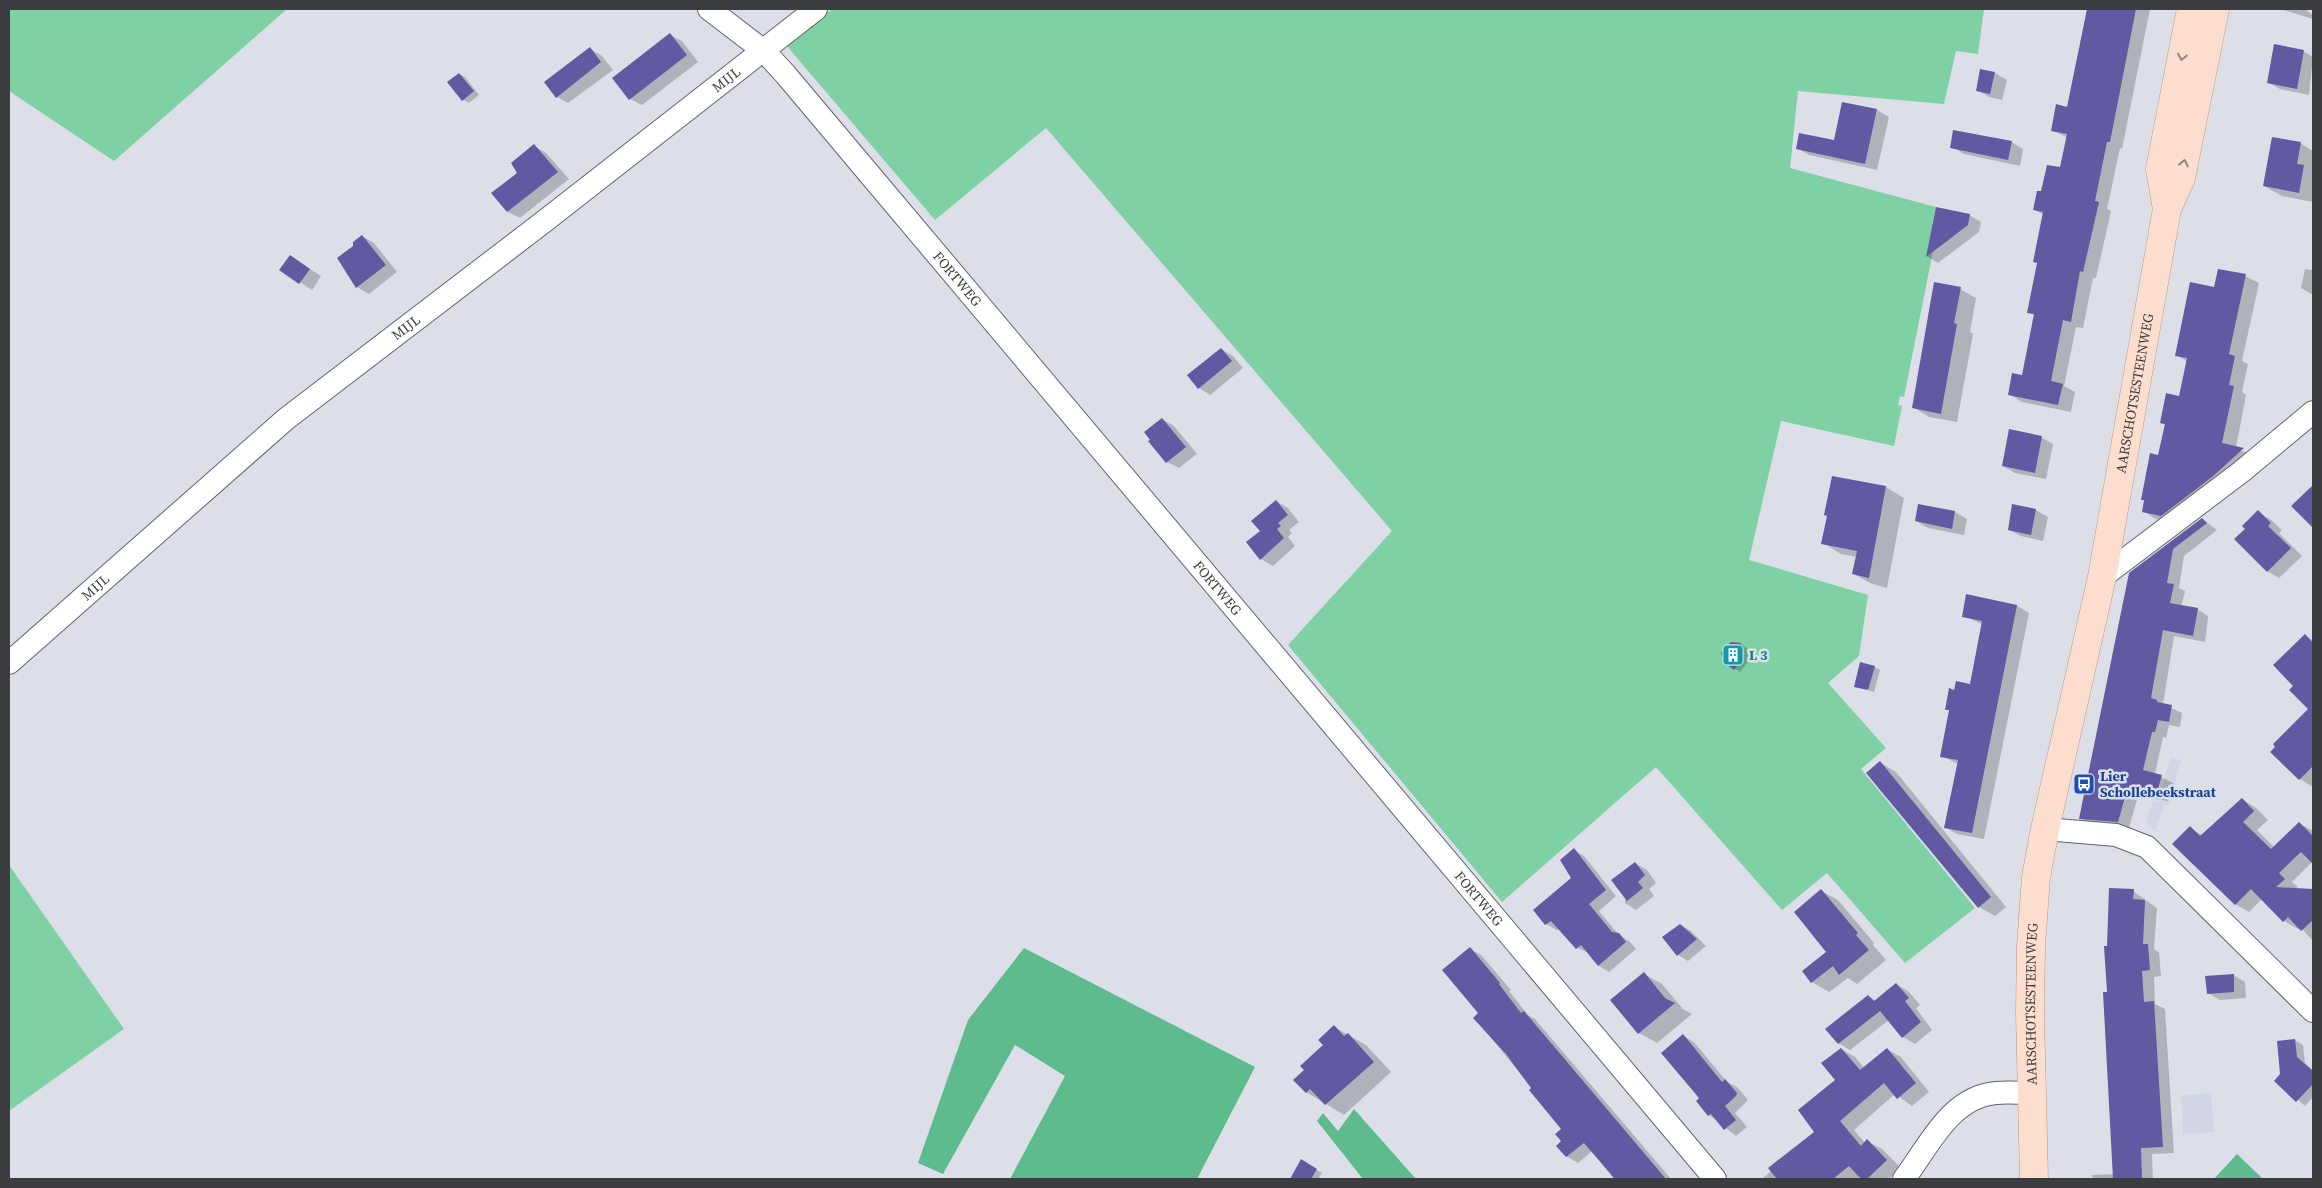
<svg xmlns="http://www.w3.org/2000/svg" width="2322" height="1188" font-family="'Source Serif 4',serif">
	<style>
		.built { fill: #d1d5e5 }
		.green { fill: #7fd0a5 }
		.forest { fill: #5ebb8d }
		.shadow { fill: #0003 }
		.building { fill: #6159a2 }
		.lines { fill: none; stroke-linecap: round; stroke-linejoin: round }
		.minor-casing { stroke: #62646b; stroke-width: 24 }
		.primary-casing { stroke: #b99787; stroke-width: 29 }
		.minor { stroke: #fff; stroke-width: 22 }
		.primary { stroke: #fddece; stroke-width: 28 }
		.oneway { stroke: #938580 }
		.labels { text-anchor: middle; stroke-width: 5; stroke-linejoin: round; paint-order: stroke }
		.street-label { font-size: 14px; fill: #3c3d40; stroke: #dddfe8 }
		.culture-label { font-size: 14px; font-weight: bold; fill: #0d838f; stroke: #dddfe8; text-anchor: start }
		.transit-label { font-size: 14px; font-weight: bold; fill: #164399; stroke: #dddfe8; text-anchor: start }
	</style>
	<rect width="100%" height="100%" fill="#dddfe8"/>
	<path class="built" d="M2171,757L2181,760L2168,806L2164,805L2155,831L2146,823L2153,801L2158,802Z
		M2211,1093L2214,1132L2183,1134L2181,1095Z"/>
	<path class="green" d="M9,9H287L114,161L9,91Z
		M832,9H1984L1978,54L1956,51L1944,104L1798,91L1790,168L1936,207L1932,225L1938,226L1904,397L1900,396L1898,405L1902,406L1894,446L1781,421L1749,560L1868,595L1859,656L1828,683L1886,748L1861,769L1975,908L1905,963L1827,873L1782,910L1656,767L1502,902L1288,645L1392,531L1046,128L935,220L786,45Z
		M9,865L124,1029L9,1111Z"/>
	<path class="forest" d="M1024,948L1255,1067L1197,1179H1010L1065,1076L1015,1045L943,1174L918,1163L968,1020Z
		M1354,1109L1416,1179H1363L1317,1121L1323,1113L1338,1131Z
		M2237,1154L2263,1179H2214Z"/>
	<path class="shadow" d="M2089,9H2150L2122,149L2120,148L2107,209L2111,211L2096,278H2093L2083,328L2076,327L2064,386L2075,392L2071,412L2022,402L2009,394L2023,376L2035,316L2028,312L2038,263L2044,215L2035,210L2042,193L2061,169L2068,138L2052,130L2068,108Z
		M2280,9H2305L2313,15V19Z
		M670,35L682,41L698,62L642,105L630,99Z
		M590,49L602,56L613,70L568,103L557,97Z
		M2303,51L2313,57L2309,95L2280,89L2268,82Z
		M1995,73L2007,80L2002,100L1989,97L1977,90Z
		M459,74L465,77L479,95L469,103L463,100Z
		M1877,110L1889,117L1877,170L1809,155L1797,148L1835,141Z
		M2011,142L2023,149L2020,166L1964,154L1952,147Z
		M2300,143L2313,151V202L2282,196L2264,186Z
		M534,146L546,153L569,179L520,218L508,212L493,193L519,173Z
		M1937,208L1969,215L1981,222L1979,232L1938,263L1927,256Z
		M362,236L374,243L397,272L369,294L357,287L354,247Z
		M290,256L321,276L312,290L281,270Z
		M2305,269L2313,270V295L2301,288Z
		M2245,276L2259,283L2242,361L2248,364L2242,392L2246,395L2236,448L2256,457L2175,523L2156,519L2143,511L2145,501L2142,499L2159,456L2166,425L2161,423L2180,397L2188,362L2176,355L2215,289Z
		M1960,289L1976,298L1970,332L1973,334L1957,422L1929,417L1913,407Z
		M1221,349L1233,356L1243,368L1210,395L1199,388Z
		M1162,419L1174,426L1197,454L1179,468L1167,462Z
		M2041,437L2053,444L2046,479L2015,473L2003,466Z
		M1886,487L1904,498L1887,588L1872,584L1854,574L1857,557L1841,554L1823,543Z
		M1276,501L1288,508L1299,522L1289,530L1292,533L1288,537L1295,546L1273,566L1261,559V531Z
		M1919,506L1955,512L1967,519L1964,535L1928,528L1916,521Z
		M2013,506L2036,510L2048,517L2043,541L2021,536L2009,530Z
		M2258,512L2270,519L2282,530L2279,533L2302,556L2279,578L2267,571L2246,529Z
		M2202,519L2217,530L2184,556L2179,588L2185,591L2181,607L2197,609L2208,616L2207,627L2205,642L2174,636L2163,704L2182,713L2180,727L2169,725L2166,738L2163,737L2155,774L2173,783L2168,801L2138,796L2129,828L2092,824L2081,818L2130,574Z
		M1967,596L2017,606L2029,613L1984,839L1957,834L1945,827L1958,764L1942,756L1950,711L1946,709L1955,691L1971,686L1982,624L1964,616Z
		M2305,636L2313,640V787L2300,779L2310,709Z
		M1741,644L1747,648L1749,661L1740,672L1727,663Z
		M1874,667L1880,670L1874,692L1856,686Z
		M1881,763L1896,772L2006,907L1995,916L1979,907Z
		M2242,799L2256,808L2268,820L2257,830L2275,848L2299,823L2313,831V861L2292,882L2298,887L2296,889L2313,890V941L2300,927L2298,929L2284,921L2262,899L2249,912L2235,904L2190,828L2202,835Z
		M1574,850L1584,856L1616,896L1599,911L1618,934L1629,941L1636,949L1609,972L1599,966L1589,953L1577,948L1559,928L1557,930L1546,924L1573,878Z
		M1635,863L1647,870L1656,883L1649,889L1654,896L1636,910L1625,903V896Z
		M1821,891L1838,900L1874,943L1873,945L1886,960L1857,984L1848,978L1829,992L1812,982L1804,971L1828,952Z
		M2133,891L2157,908L2154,949L2159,952L2161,976L2154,977L2155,1004L2165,1009L2174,1153L2152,1154L2153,1179H2093L2092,1175L2114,1174L2108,947Z
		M1681,925L1691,931L1706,946L1688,961L1678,955Z
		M1470,949L1481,955L1511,990L1509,991L1528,1015L1535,1019L1671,1179H1614L1592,1151L1578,1163L1566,1156L1562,1129L1533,1089L1477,1021L1479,1013Z
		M1644,974L1662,984L1683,1009L1692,1014L1657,1043L1639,1033Z
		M2233,975L2245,982L2246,998L2220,1000L2208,993Z
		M1896,984L1908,991L1920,1005L1916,1008L1932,1030L1915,1044L1903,1037L1889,1020L1850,1050L1838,1043L1868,996L1876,1001Z
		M1334,1027L1366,1045L1391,1072L1344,1115L1306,1092L1305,1070L1325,1045Z
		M1683,1036L1694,1042L1727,1082L1737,1087L1748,1100L1735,1113L1747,1127L1736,1136L1709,1115L1701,1098Z
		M2295,1040L2303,1045L2305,1063L2313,1070V1097L2305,1106L2276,1081L2282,1075Z
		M1841,1049L1855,1057L1864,1068L1887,1049L1901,1057L1929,1092L1912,1106L1895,1094L1854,1130L1865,1143L1867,1141L1882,1149L1901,1168L1889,1179H1863L1860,1176L1857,1179H1762L1815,1132L1837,1080Z
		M1302,1161L1322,1173L1318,1179H1300L1293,1175Z"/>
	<path class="building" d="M2087,9H2136L2110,142H2107L2095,201L2099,202L2083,272L2080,271L2071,322L2063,320L2051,381L2063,384L2058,405L2008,395L2012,373L2022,375L2034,314L2027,313L2037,263L2033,262L2043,212L2033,210L2037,191H2041L2047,165L2060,167L2067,134L2051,131L2056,104L2067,107Z
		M670,33L687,55L629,100L612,78Z
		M2274,44L2304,50L2297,89L2267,83Z
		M590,47L601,62L556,98L544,82Z
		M1980,69L1995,72L1990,94L1976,91Z
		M459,73L474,91L462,101L447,82Z
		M1842,102L1877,109L1865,164L1796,149L1799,133L1834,140Z
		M1953,130L2012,141L2008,160L1950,148Z
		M2272,137L2301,142L2297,164L2304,165L2299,193L2263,186Z
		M534,144L558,172L507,212L491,193L517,173L511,163Z
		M1936,207L1970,214L1968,225L1926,257Z
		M362,235L386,265L356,288L337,258L353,246V242Z
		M290,255L310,269L299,284L279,270Z
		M2218,269L2246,274L2229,354L2235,356L2229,385L2234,386L2222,443L2244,448L2212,477L2161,516L2142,512L2144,500H2141L2150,453L2158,455L2165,424L2160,423L2166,393L2179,396L2187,358L2175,356L2190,282L2214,287Z
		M1934,282L1961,287L1954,323L1957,324L1941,414L1912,408Z
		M1221,348L1232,361L1198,389L1187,375Z
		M1162,418L1186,447L1166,463L1148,441L1150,440L1144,432Z
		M2009,429L2042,436L2035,473L2002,466Z
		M1832,476L1886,486L1869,578L1852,574L1857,551L1821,544L1827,516L1824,515Z
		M2313,485V528L2291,506Z
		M1276,500L1288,515L1278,523L1281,526L1277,529L1284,538L1260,560L1246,542L1260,531L1251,521Z
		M1918,504L1955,511L1952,529L1915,521Z
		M2012,504L2036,509L2031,535L2008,530Z
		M2258,510L2271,523L2268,526L2291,548L2267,572L2234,539L2245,529L2242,526Z
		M2202,518L2207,523L2173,549L2167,583L2174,584L2170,603L2198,608L2193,636L2163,630L2151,698L2157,700V702L2172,705L2169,722L2158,720L2155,732H2152L2143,770L2162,775L2156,796L2127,790L2118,822L2079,819L2129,573Z
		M1966,594L2017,605L1972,833L1944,828L1958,760L1940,757L1949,710H1945L1949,688L1954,690L1956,681L1970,684L1982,621L1962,617Z
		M2305,634L2313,643V766L2299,780L2270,752L2275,747L2273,744L2308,709L2289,690L2293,686L2273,665Z
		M1731,642L1741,643L1744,657L1734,670L1726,664L1721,653Z
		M1860,662L1875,666L1868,690L1854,687Z
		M1880,761L1991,897L1978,908L1866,773Z
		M2242,798L2254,811L2243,822L2271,849L2299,822L2313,836V864L2301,852L2279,873L2285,879L2276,887L2313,889V920L2301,931L2288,917L2283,922L2251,889L2235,905L2172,844L2190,826L2200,836Z
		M1574,848L1606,890L1589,904L1612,932L1619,933L1626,942L1598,966L1581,945L1576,949L1551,921L1545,925L1533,910L1571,878L1560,860Z
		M1635,862L1645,875L1638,882L1643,888L1627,901L1611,880Z
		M2109,888L2134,889L2133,899L2145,900L2143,944H2148L2150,970L2142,971L2144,1002L2154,1001L2163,1147L2141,1148L2142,1179H2113L2103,992H2107L2104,946H2107Z
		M1821,889L1858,933L1856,935L1869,950L1839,975L1833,966L1811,983L1802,971L1826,952L1794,912Z
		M1680,924L1697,939L1677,956L1662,937Z
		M1470,947L1500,983L1499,984L1521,1013L1524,1011L1666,1179H1615L1584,1143L1566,1157L1556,1146L1561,1141L1555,1134L1561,1129L1529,1090L1531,1088L1506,1054L1473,1018L1478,1013L1442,970Z
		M1644,972L1665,998L1675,1003L1638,1034L1610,1000Z
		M2234,974V992L2207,994L2205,976Z
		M1896,983L1909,998L1905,1001L1921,1022L1902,1038L1880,1011L1838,1044L1825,1029L1868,995L1874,1001Z
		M1334,1025L1344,1036L1348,1033L1374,1062L1325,1105L1310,1089L1306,1093L1293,1080L1304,1070L1300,1066L1323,1045L1318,1040Z
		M1683,1034L1722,1082L1725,1079L1737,1093L1736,1096L1725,1106L1736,1120L1724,1130L1711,1114L1708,1116L1696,1101L1699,1098L1661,1053Z
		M2295,1039L2297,1057L2313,1071V1084L2296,1102L2274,1081L2280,1074L2277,1041Z
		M1841,1048L1860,1070L1887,1048L1916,1083L1897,1099L1884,1083L1840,1121L1861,1146L1867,1139L1887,1160L1867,1179H1861L1849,1166L1833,1179H1777L1768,1168L1814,1132L1798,1110L1835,1080L1821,1063Z
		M1301,1159L1317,1169L1311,1179H1290Z"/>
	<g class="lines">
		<g class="minor-casing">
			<g id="minor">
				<path id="s1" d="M709,9L764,51L786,75L1715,1179"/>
				<path d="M2102,577L2241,472L2313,412"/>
				<path id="s2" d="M9,663L286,419L546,220L816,9"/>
				<path d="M2045,829L2116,835L2147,847L2313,1011"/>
				<path d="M1904,1179C1929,1146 1950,1097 1996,1093C2007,1092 2019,1093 2031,1093"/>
			</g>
		</g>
		<g class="primary-casing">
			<g id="primary">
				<path d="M2167,209L2160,169L2191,9"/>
				<path id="s3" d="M2034,1179L2030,1013L2031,946L2036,877L2045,829L2102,577L2167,209L2181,178L2215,9"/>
			</g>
		</g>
		<use href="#minor" class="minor"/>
		<use href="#primary" class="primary"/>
	</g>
	<defs><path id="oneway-chevron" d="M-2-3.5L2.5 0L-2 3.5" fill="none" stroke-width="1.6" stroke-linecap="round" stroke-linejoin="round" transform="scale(1.25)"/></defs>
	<g class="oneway">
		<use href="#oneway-chevron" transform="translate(2182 57) rotate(101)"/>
		<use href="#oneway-chevron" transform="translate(2184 163) rotate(-78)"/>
	</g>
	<defs>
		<g id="building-square" transform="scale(1.125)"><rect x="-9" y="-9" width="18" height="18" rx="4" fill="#0f9aa8" stroke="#dddfe8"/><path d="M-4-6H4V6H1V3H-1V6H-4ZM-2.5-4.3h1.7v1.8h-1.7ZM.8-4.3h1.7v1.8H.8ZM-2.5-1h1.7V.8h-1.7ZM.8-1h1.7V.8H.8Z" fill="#fff"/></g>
		<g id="bus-square" transform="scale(1.125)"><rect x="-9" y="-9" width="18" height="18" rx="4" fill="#1a4fb4" stroke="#dddfe8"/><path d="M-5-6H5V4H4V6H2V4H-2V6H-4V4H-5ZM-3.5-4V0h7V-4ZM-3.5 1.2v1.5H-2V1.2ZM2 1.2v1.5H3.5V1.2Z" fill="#fff"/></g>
	</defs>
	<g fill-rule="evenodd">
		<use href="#building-square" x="1733" y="655"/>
		<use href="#bus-square" x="2084" y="784"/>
	</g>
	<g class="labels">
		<g class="street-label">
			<text dy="5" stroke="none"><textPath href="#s2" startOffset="925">MIJL</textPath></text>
			<text dy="5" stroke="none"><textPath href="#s1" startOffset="368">FORTWEG</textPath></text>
			<text dy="5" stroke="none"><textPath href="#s2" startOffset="520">MIJL</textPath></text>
			<text dy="5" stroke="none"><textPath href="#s3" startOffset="796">AARSCHOTSESTEENWEG</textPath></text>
			<text dy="5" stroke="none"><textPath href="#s2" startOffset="115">MIJL</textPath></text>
			<text dy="5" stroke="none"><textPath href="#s1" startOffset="772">FORTWEG</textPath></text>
			<text dy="5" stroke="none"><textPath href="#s1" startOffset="1178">FORTWEG</textPath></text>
			<text dy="5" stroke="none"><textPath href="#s3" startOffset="175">AARSCHOTSESTEENWEG</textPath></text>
		</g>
		<g class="culture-label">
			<text x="1749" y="660">L 3</text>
		</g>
		<g class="transit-label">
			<text x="2100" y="781">Lier<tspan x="2100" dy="16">Schollebeekstraat</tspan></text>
		</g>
	</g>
	<rect width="2322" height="1188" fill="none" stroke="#3c3d40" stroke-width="20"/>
</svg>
